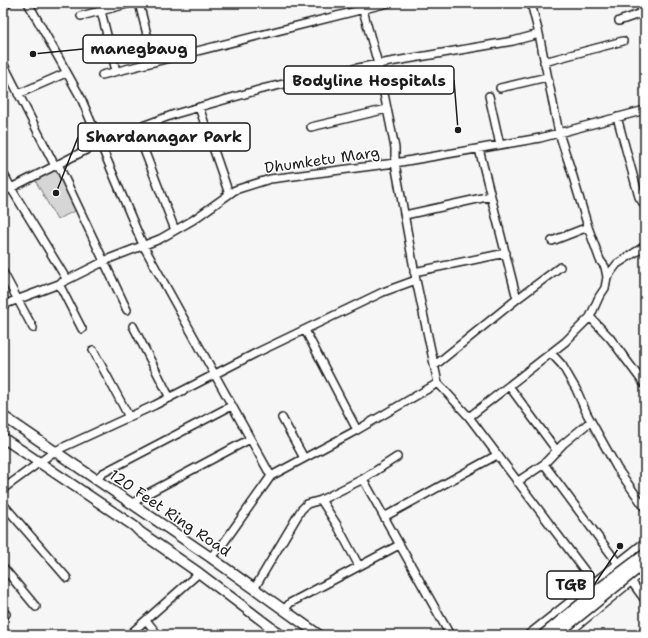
<svg xmlns="http://www.w3.org/2000/svg" width="648" height="638" font-family="'Shantell Sans',sans-serif">
	<style>
		.green { fill: #d6d6d6; stroke: #797979 }
		.lines { fill: none; stroke-linecap: round; stroke-linejoin: round }
		.minor-casing { stroke: #1c1c1c; stroke-width: 10 }
		.major-casing { stroke: #1c1c1c; stroke-width: 12 }
		.minor { stroke: #fff; stroke-width: 7 }
		.major { stroke: #fff; stroke-width: 9 }
		.major-bridge-casing { stroke: #1c1c1c; stroke-width: 12; stroke-linecap: butt }
		.major-bridge { stroke: #fff; stroke-width: 9 }
		.labels { text-anchor: middle; stroke-width: 3; stroke-linejoin: round; paint-order: stroke }
		.street-label { font-size: 15px; fill: #1c1c1c; stroke: #fff }
		.leader { fill: none; stroke: #1c1c1c; stroke-width: 1.5 }
		.callout-dot { fill: #1c1c1c; stroke: #fff; stroke-width: 1.5 }
		.callout { fill: #fff; stroke: #1c1c1c; stroke-width: 1.5 }
		.callout-label { font-size: 16px; text-anchor: middle; font-weight: bold; fill: #1c1c1c }
	</style>
	<rect width="100%" height="100%" fill="#f6f6f6"/>
	<filter id="ink" filterUnits="userSpaceOnUse"><feTurbulence type="fractalNoise" baseFrequency=".025" numOctaves="2"/><feDisplacementMap in="SourceGraphic" scale="8" xChannelSelector="R" yChannelSelector="G"/><feConvolveMatrix kernelMatrix="1 2 1 2 8 2 1 2 1" color-interpolation-filters="sRGB"/></filter>
	<g filter="url(#ink)">
		<path class="green" d="M56,167L78,209L57,220L34,178Z"/>
		<g class="lines">
			<g class="minor-casing">
				<path id="minor" d="M28,3L81,98L143,245L271,476
					M139,3L154,62
					M361,3L378,64L395,148V163L416,280L438,383
					M531,3L539,34L559,133L571,170L588,227L600,260L605,267L607,277
					M639,3L643,13
					M3,7L8,3
					M101,11L116,71
					M81,16L131,3
					M619,21L645,12
					M544,62L623,41
					M3,63L55,166
					M102,75L388,3
					M500,88L547,77
					M18,94L66,73
					M489,96L500,145
					M199,107L229,194
					M617,117L639,197L645,206
					M311,127L387,109
					M136,129L175,230
					M58,164L127,310
					M3,173L14,193L67,280
					M3,192L110,138L175,114L262,89L328,74L378,64L513,41L539,34
					M405,215L491,196
					M552,241L588,227
					M3,272L33,328
					M414,272L506,253
					M59,284L82,329
					M517,299L560,267
					M3,305L59,284L111,258L160,239L193,220L235,190L270,179L395,163L540,138L645,110
					M590,317L599,297L605,288L607,277L617,264L645,246
					M133,326L170,398
					M305,330L357,430
					M93,350L129,417
					M551,353L562,365L576,389L587,414L617,468L645,508
					M434,366L517,299L479,149
					M509,386L557,451
					M469,417L565,342L590,317L610,338L645,385
					M282,418L304,458
					M544,464L563,444L591,421
					M96,479L103,473L231,406
					M363,479L450,635
					M517,482L544,464L645,600
					M3,489L55,451L155,405L256,353L383,292L416,280
					M3,504L67,578
					M132,504L143,496L250,439
					M384,517L497,455
					M210,557L220,548L271,476L357,430L438,383L469,417L594,583
					M359,566L337,525L321,500L363,479L397,457
					M3,567L36,607
					M254,589L301,510L307,504L321,500
					M284,610L290,603L399,545
					M3,616L6,614
					M146,620L158,635
					M129,635L199,573
					M528,635L645,542
					M566,635L645,570"/>
			</g>
			<g class="major-casing">
				<path id="major" d="M3,416L210,557L319,635
					M3,438L134,526L140,532L199,573L281,635"/>
			</g>
			<use href="#minor" class="minor"/>
			<use href="#major" class="major"/>
			<g class="major-bridge-casing">
				<path id="major-bridge" d="M543,635L605,584L645,554
					M556,635L645,563"/>
			</g>
			<use href="#major-bridge" class="major-bridge"/>
		</g>
	</g>
	<g class="labels">
		<g class="street-label">
			<text transform="translate(322 160) rotate(-8)" y="5">Dhumketu Marg</text>
			<text transform="translate(170 513) rotate(34)" y="5">120 Feet Ring Road</text>
		</g>
	</g>
	<path class="leader" d="M33 54L83 49M458 130L454 80M56 193L78 137M620 546L594 585"/>
	<g class="callout-dot">
		<circle cx="33" cy="54" r="4"/>
		<circle cx="458" cy="130" r="4"/>
		<circle cx="56" cy="193" r="4"/>
		<circle cx="620" cy="546" r="4"/>
	</g>
	<g class="callout">
		<rect x="83" y="35" width="113" height="28" rx="4"/>
		<rect x="284" y="66" width="170" height="28" rx="4"/>
		<rect x="78" y="123" width="172" height="28" rx="4"/>
		<rect x="547" y="571" width="47" height="28" rx="4"/>
	</g>
	<g class="callout-label">
		<text x="139" y="54">manegbaug</text>
		<text x="369" y="86">Bodyline Hospitals</text>
		<text x="164" y="142">Shardanagar Park</text>
		<text x="571" y="590">TGB</text>
	</g>
	<rect width="648" height="638" fill="none" stroke="#fff" stroke-width="16"/>
	<rect x="8" y="8" width="632" height="622" fill="none" stroke="#1c1c1c" stroke-width="1.5" filter="url(#ink)"/>
</svg>
